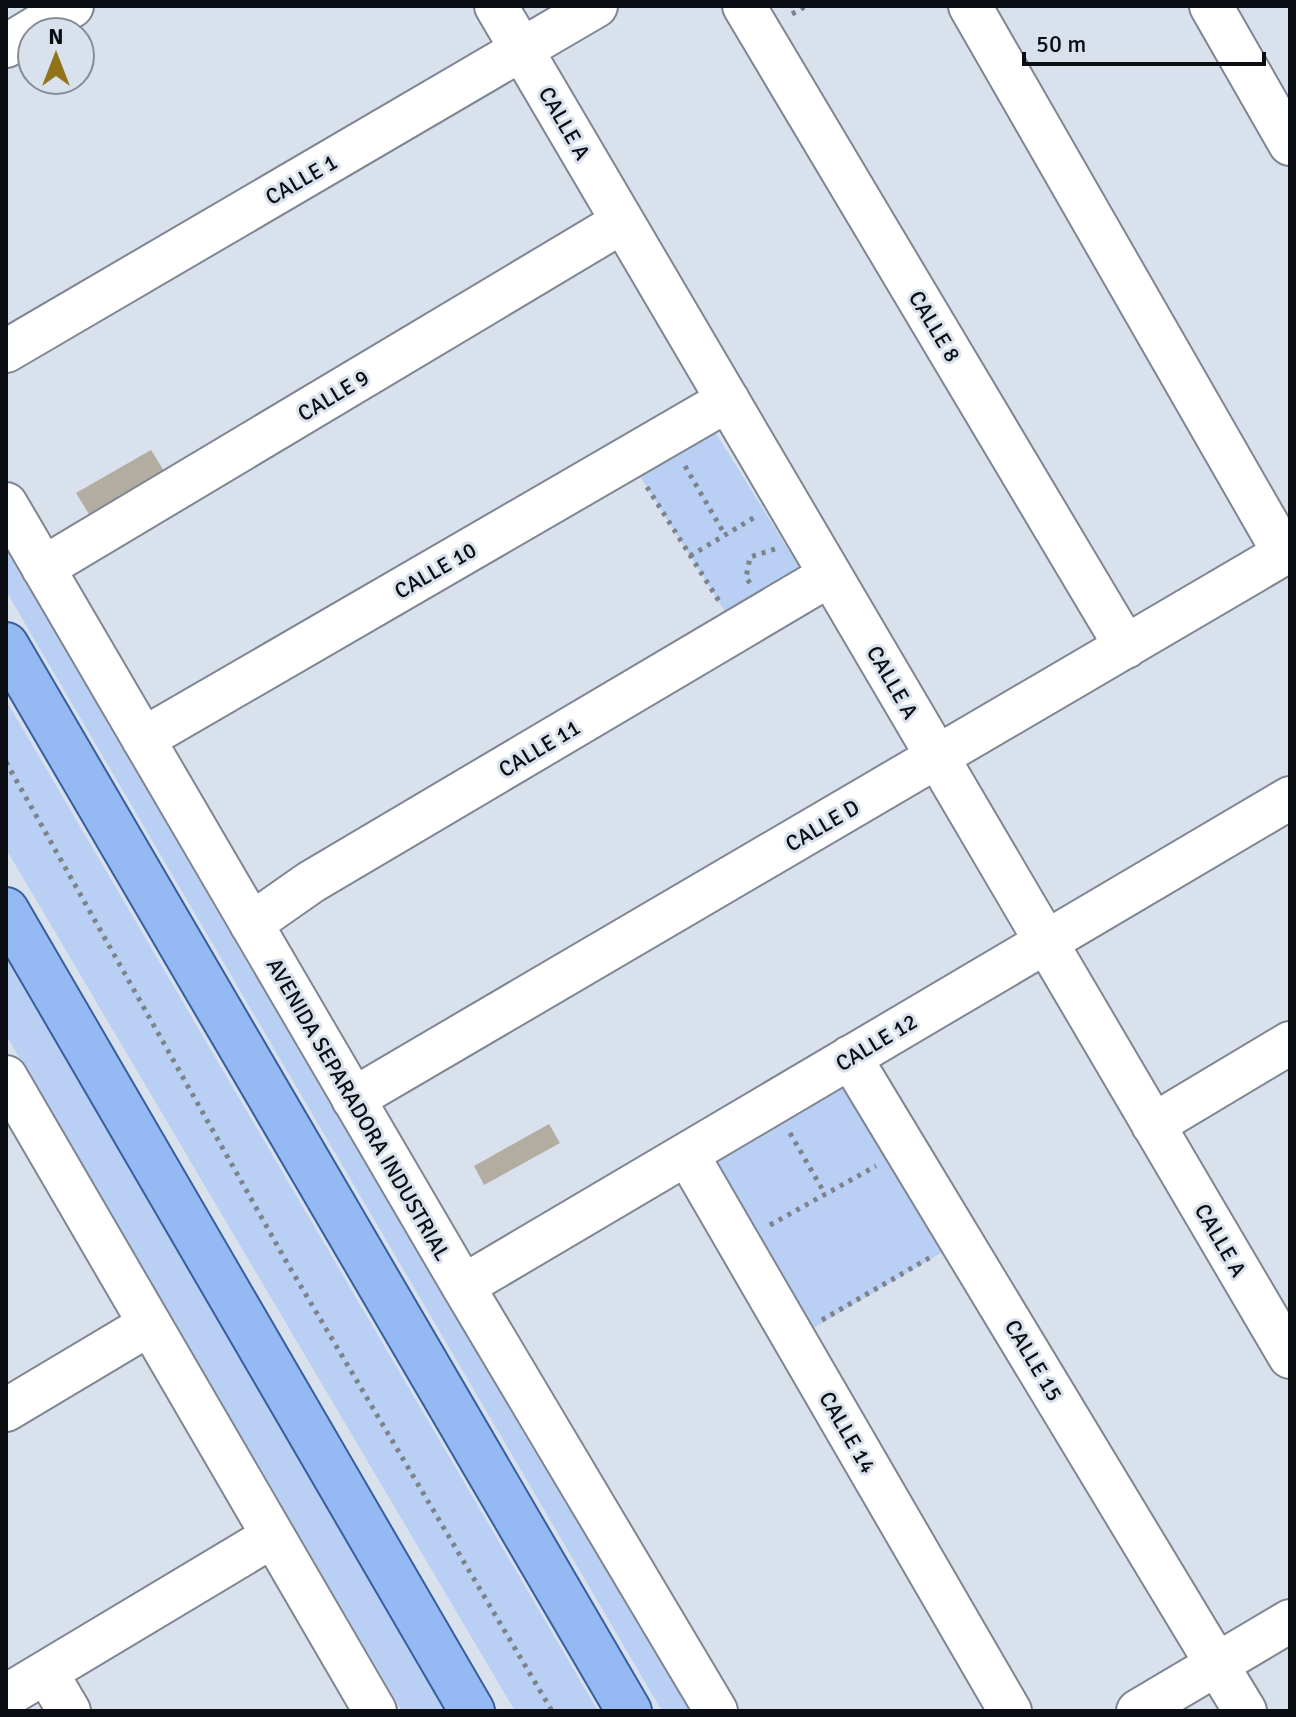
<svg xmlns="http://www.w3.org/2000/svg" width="1296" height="1717" font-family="Signika,sans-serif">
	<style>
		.green { fill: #b9d0f4 }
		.building { fill: #b2ada0 }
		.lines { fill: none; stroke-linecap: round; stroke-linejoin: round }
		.minor-casing { stroke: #7f8692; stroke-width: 46 }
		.major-casing { stroke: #375f9d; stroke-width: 48 }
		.path { stroke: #7d828b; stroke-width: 5; stroke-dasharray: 4 6; stroke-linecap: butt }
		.minor { stroke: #fff; stroke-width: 42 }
		.major { stroke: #95b9f2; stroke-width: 44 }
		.labels { text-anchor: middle; stroke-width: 6; stroke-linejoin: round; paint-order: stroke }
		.street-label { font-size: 22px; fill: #0a0d11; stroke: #d9e1ed }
	</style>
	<rect width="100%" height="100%" fill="#d9e1ed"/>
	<path class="green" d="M707,419L808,581L734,626L633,465Z
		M6,536L696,1711H662L6,591Z
		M6,700L598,1711H515L6,849Z
		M6,942L459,1711H402L6,1035Z
		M844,1079L946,1250L805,1333L704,1161Z"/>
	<path class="building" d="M151,450L167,476L92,519L76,493Z
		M549,1124L560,1143L484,1185L474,1166Z"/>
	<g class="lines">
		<g class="minor-casing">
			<path id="minor" d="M496,6L1290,1357
				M744,6L1126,647
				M970,6L1284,553
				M1211,6L1290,144
				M6,46L72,6
				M6,351L596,6
				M6,504L463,1286L716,1711
				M43,568L622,222
				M143,739L728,400
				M251,924L311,882L830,575
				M850,1057L1245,1711
				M6,1077L375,1711
				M353,1099L1290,550
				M1153,1125L1290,1043
				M687,1154L1010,1711
				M463,1286L1290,798
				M6,1410L150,1324
				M46,1672L69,1711
				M6,1696L273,1536
				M1138,1711L1290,1621"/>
		</g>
		<g class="major-casing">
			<path id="major" d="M6,645L629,1711
				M6,910L472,1711"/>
		</g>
		<path class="path" d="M792,14L806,6
			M685,466L725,535
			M647,487L719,601
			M690,556L755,517
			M750,583L746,578L750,557L775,549
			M6,762L286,1261L552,1711
			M790,1133L825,1194
			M770,1225L876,1166
			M822,1320L931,1257"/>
		<use href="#minor" class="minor"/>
		<use href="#major" class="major"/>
	</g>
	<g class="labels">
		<g class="street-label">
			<text transform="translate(565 123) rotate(60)" y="8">CALLE A</text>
			<text transform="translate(301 179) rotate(-30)" y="8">CALLE 1</text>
			<text transform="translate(935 326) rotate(59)" y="8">CALLE 8</text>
			<text transform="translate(333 395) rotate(-31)" y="8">CALLE 9</text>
			<text transform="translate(435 570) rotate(-30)" y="8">CALLE 10</text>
			<text transform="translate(893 682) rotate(60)" y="8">CALLE A</text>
			<text transform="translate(539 748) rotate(-31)" y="8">CALLE 11</text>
			<text transform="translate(822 825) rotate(-30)" y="8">CALLE D</text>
			<text transform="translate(876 1042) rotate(-31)" y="8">CALLE 12</text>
			<text transform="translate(359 1109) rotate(60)" y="8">AVENIDA SEPARADORA INDUSTRIAL</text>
			<text transform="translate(1221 1240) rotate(60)" y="8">CALLE A</text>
			<text transform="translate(1034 1360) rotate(59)" y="8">CALLE 15</text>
			<text transform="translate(848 1432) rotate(60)" y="8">CALLE 14</text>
		</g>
	</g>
	<rect width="1296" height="1717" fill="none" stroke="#0a0d11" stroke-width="16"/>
	<g transform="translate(56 56)"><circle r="38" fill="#d9e1ed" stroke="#868c95" stroke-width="2"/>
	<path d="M0-6L14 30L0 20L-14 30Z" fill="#91741a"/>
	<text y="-12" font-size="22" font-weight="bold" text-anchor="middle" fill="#0a0d11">N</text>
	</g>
	<path d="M1024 52v12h240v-12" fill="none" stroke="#0a0d11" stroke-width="4"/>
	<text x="1036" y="52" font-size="24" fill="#0a0d11" stroke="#d9e1ed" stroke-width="6" paint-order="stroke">50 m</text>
</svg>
